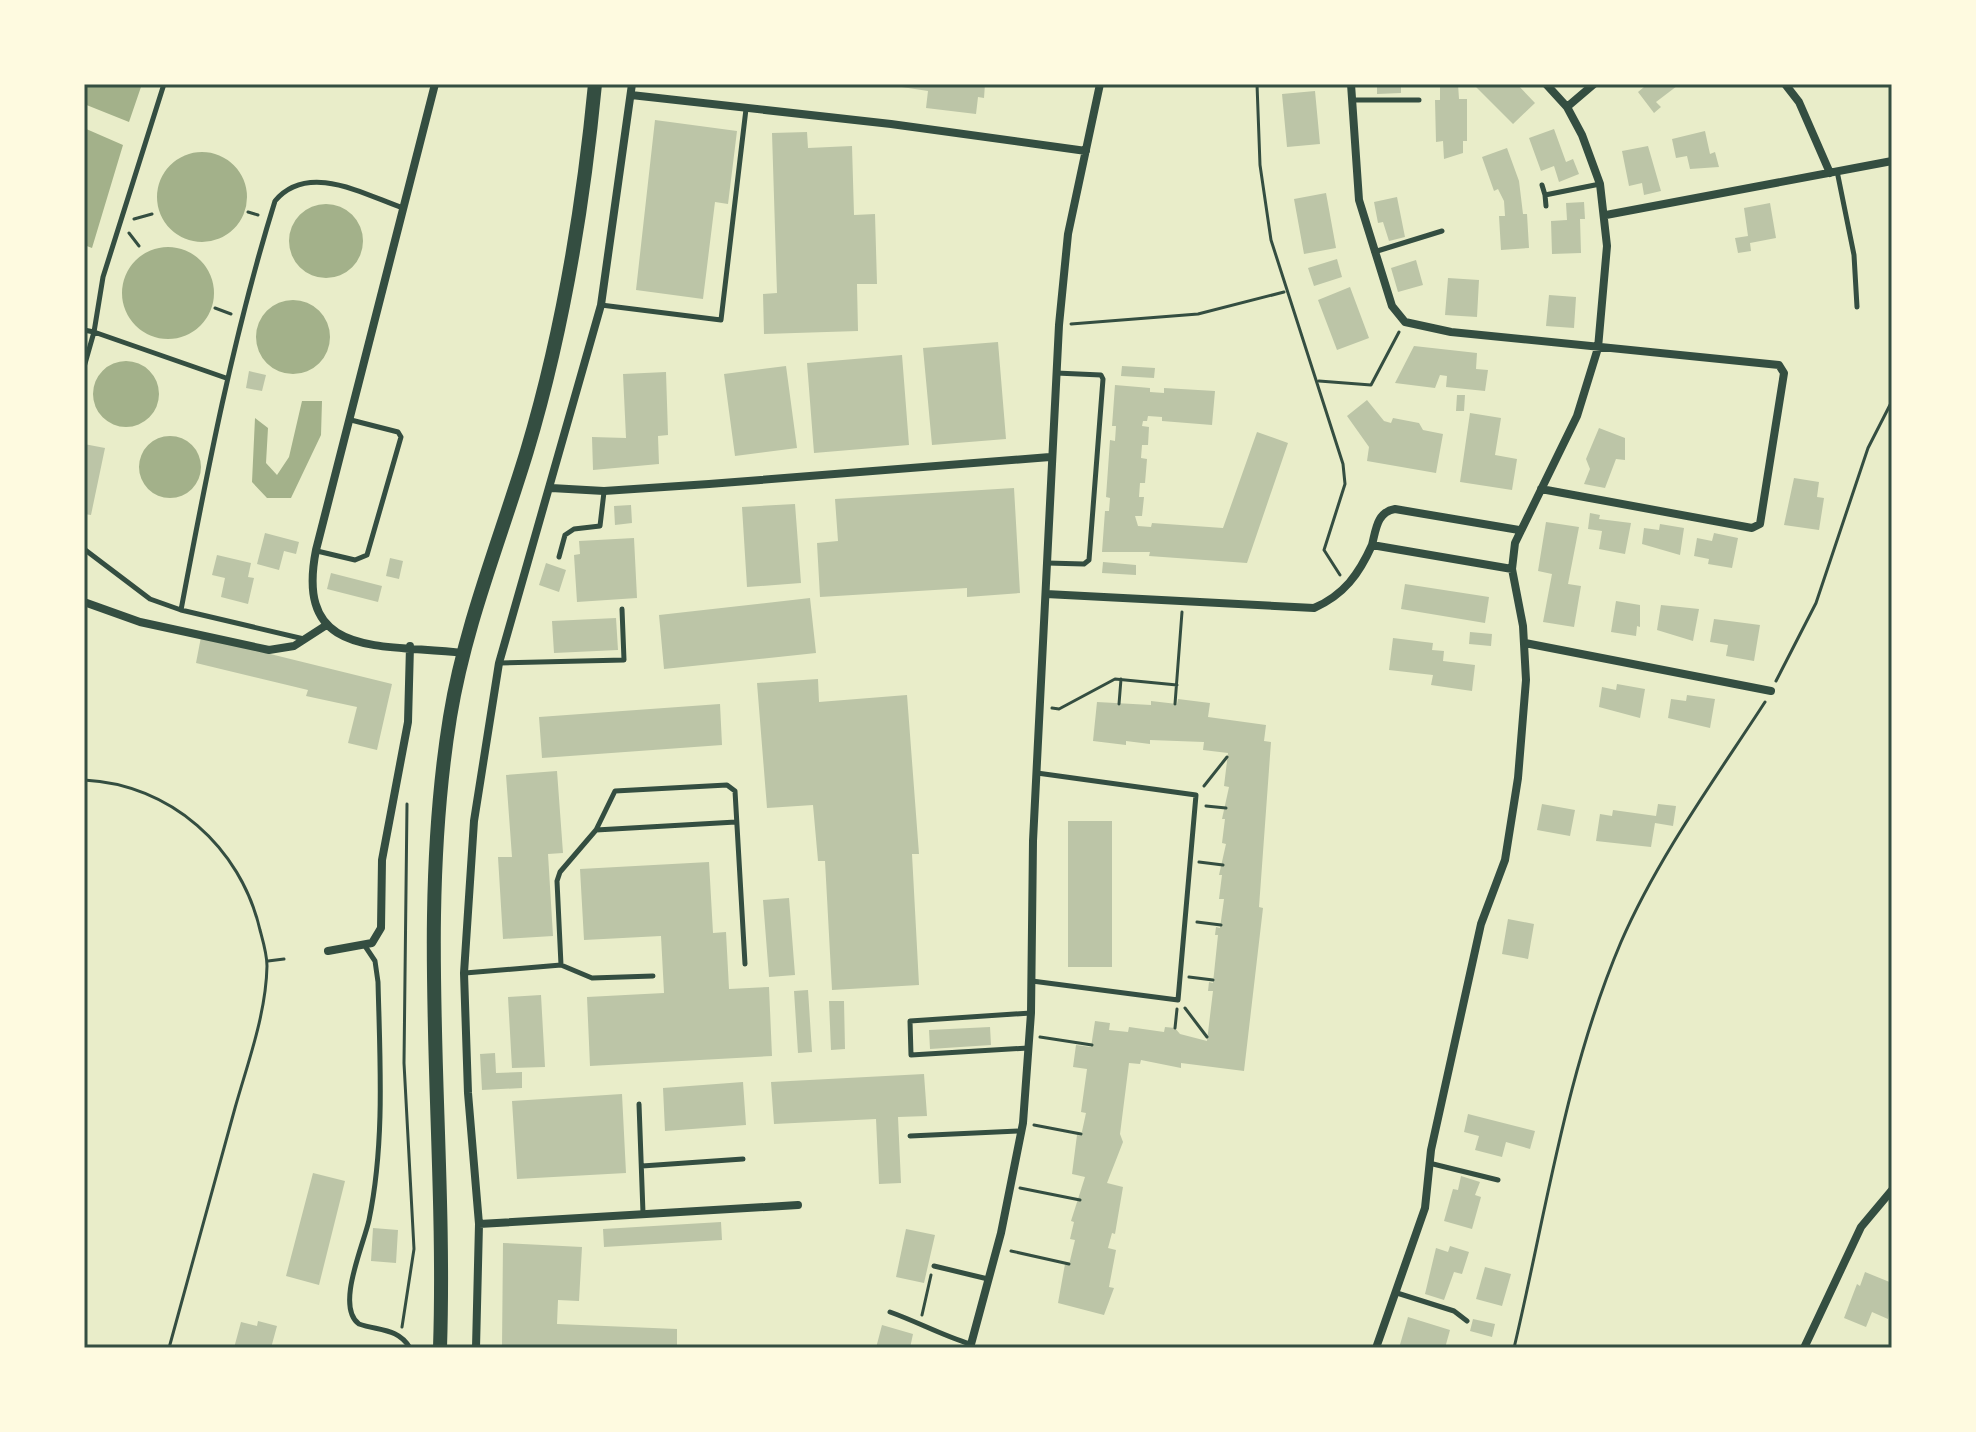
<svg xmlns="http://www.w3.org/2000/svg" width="1976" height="1432" font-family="Figtree,sans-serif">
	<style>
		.water { fill: #a3b18a }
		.building { fill: #bcc5a7 }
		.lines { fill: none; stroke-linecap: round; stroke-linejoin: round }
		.path { stroke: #344e41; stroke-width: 3 }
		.service { stroke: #344e41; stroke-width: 5 }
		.minor { stroke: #344e41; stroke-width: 8 }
		.secondary { stroke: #344e41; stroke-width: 14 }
		.neatline { fill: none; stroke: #344e41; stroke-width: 3 }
	</style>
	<rect width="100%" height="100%" fill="#e9edc9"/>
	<path class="water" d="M84,84H142L129,122L84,104Z
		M84,128L123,145L92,248L84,245Z
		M157 197a45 45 0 1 1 90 0a45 45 0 1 1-90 0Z
		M289 241a37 37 0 1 1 74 0a37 37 0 1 1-74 0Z
		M122 293a46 46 0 1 1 92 0a46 46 0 1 1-92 0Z
		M256 337a37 37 0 1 1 74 0a37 37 0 1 1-74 0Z
		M93 394a33 33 0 1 1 66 0a33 33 0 1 1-66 0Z
		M302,401H322L321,435L291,498H267L252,482L255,418L268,428L266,463L277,475L289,457Z
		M139 467a31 31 0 1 1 62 0a31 31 0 1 1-62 0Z"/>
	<path class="building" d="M882,84H985L984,98L978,97L976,114L926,108L928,91Z
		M1377,84H1401V93L1377,94Z
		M1440,84H1458L1459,99H1467V141H1463V153L1444,159L1443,141L1436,142L1435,100H1440Z
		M1473,84H1517L1535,103L1513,124Z
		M1642,84H1675L1677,86L1656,102L1661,107L1654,113L1638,92L1644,87Z
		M1315,91L1320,144L1287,147L1282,94Z
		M655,120L737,131L728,204L715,202L703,299L636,290Z
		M1554,129L1566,162L1573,159L1579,174L1559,182L1554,166L1541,171L1529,138Z
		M1705,131L1710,154L1715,152L1719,167L1690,169L1687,156L1676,158L1672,139Z
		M807,132L808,148L852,146L854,215L875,214L877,284H857L858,331L764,334L763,294L777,293L772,133Z
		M1648,146L1661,191L1644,195L1642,183L1629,186L1622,151Z
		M1507,148L1519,181L1523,214H1527L1529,248L1501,250L1499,216H1505L1504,201L1498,189L1494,191L1482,157Z
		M1326,193L1336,248L1304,254L1294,199Z
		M1397,197L1405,237L1389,241L1383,222L1378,223L1374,202Z
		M1584,202L1585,219H1580L1581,253L1552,254L1551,221L1567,220L1566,203Z
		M1770,203L1776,238L1750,243L1751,251L1738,253L1735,238L1748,236L1744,208Z
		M1337,259L1342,277L1314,286L1308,268Z
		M1416,260L1423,285L1398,292L1391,268Z
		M1448,278L1479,280L1477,317L1445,315Z
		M1350,287L1369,338L1337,350L1318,300Z
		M1549,295L1576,297L1574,328L1546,326Z
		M998,342L1006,439L932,445L923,348Z
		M1414,346L1477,353L1476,369L1488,370L1485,391L1446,387L1447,376L1440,375L1435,388L1395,383Z
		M902,355L909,445L814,453L807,363Z
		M786,366L797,448L735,456L724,374Z
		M1122,366L1155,368L1154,378L1121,376Z
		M249,371L266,375L262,391L246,388Z
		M666,372L668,435L658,436L659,464L593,470L592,437L626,438L623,374Z
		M1115,385L1150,388V392L1164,393V388L1215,391L1212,425L1162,421V417L1148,416L1147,421H1143L1142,426L1149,427L1148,445H1142L1141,458L1147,459L1145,483H1140L1139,497H1144L1142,516H1135L1138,526L1151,527L1152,523L1223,528L1257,432L1288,443L1247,563L1149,556L1150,552H1102L1105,511H1109L1110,498L1106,497L1110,440L1115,441L1116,426H1112Z
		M1457,395H1465L1464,411H1456Z
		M1367,400L1384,421L1391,423L1393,418L1419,423L1423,430L1443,434L1436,473L1367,461L1369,447L1347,416Z
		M1470,413L1501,418L1495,455L1517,459L1512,490L1460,482Z
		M1599,428L1625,438V460L1616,459L1605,488L1584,484L1590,469L1586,459Z
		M84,444L105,448L91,515L84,514Z
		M1794,478L1819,482L1817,497L1824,498L1819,530L1784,525Z
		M1014,488L1020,593L967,597V588L820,597L817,543L838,541L835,499Z
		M795,504L801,583L747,587L742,507Z
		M631,505L632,523L615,525L614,506Z
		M1590,513L1600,515L1599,519L1631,523L1625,554L1599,549L1602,531L1588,529Z
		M1546,522L1579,527L1568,584L1581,586L1574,627L1543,622L1552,574L1538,571Z
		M1660,524L1684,528L1680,555L1642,544L1644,528L1659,530Z
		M265,533L299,542L296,554L284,551L279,570L257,564Z
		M1714,533L1738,538L1732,568L1708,564L1709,559L1694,556L1697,538L1712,541Z
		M634,538L637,598L577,602L574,555L580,554L579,541Z
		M217,555L251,563L248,577L254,578L248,604L221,597L225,578L212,575Z
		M390,558L403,561L399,579L386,576Z
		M1103,562L1136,565V575L1102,573Z
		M546,563L566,570L559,592L539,585Z
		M331,573L382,586L378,602L327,589Z
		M1405,584L1489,597L1485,623L1401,609Z
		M810,598L816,653L664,669L659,615Z
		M1616,601L1640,605V627L1637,626L1636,636L1611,632Z
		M1661,605L1699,609L1693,641L1657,630Z
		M616,618L618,650L554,653L552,621Z
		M1714,619L1760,625L1754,661L1726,656L1728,645L1710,642Z
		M1470,632L1492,634L1491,646L1469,644Z
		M201,637L392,684L377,750L348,743L357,707L306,696L308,690L196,663Z
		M1393,638L1433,643L1432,650L1444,651L1443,661L1475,665L1472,691L1431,685L1433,675L1389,670Z
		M818,679L819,702L907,695L919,854H912L919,985L832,990L825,861H818L813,805L767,808L757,683Z
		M1617,684L1645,689L1640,718L1599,707L1602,687L1616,690Z
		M1687,695L1715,699L1710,728L1668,718L1671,699L1686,701Z
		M1178,699L1210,703L1208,717L1266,725L1264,741L1271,742L1259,907L1263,908L1244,1071L1181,1063V1068L1141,1060L1140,1064L1129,1063L1120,1134L1123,1142L1107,1183L1123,1187L1115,1234L1112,1233L1108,1248L1116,1250L1109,1287L1114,1288L1104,1315L1058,1303L1065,1264L1069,1265L1075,1240L1070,1239L1074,1222L1071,1221L1085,1177L1072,1174L1077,1135L1081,1136L1086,1113L1081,1112L1087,1069L1073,1067L1076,1045L1091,1047L1095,1021L1110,1023L1109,1030L1128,1032L1129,1027L1164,1032L1165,1027L1175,1028L1180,1034L1207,1041L1213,991H1208L1209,982L1213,983L1218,935H1215L1216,927L1220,928L1224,899H1219L1222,875H1219L1226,844L1222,843L1225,819H1222L1229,787L1224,786L1228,753L1203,750L1204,742L1150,740V744L1126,741V745L1093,741L1097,702L1151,705V701L1177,704Z
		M720,704L722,745L542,758L539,717Z
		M557,771L563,853L548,854L553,936L503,939L498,857H512L506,775Z
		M1542,804L1575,810L1570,836L1537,830Z
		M1658,804L1676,806L1673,826L1655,823L1651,847L1596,841L1600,814L1612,816L1613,810L1656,816Z
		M1068,821H1112V967H1068Z
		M709,862L713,933L726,932L729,989L769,987L772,1056L590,1066L587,997L664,993L661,936L584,940L580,869Z
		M789,898L795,975L769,977L763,900Z
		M1508,919L1534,924L1528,959L1502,954Z
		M808,990L812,1052L798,1053L794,991Z
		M541,995L545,1067L512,1068L508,997Z
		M829,1001H844L845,1049L831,1050Z
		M990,1027L991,1045L930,1049L929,1030Z
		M495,1053L496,1073L522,1072V1088L482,1090L480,1054Z
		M924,1074L927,1116L898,1117L901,1183L879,1184L876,1119L774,1124L771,1082Z
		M743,1082L746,1125L665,1131L663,1088Z
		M622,1094L626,1173L517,1179L512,1101Z
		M1468,1114L1535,1131L1530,1149L1506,1142L1502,1157L1475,1150L1479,1136L1464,1132Z
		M313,1173L345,1181L319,1285L286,1276Z
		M1461,1176L1480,1182L1475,1195L1481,1197L1472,1229L1444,1221L1453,1189L1458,1190Z
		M721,1222L722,1240L604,1247L603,1229Z
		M373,1228L398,1230L396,1263L371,1261Z
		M906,1229L935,1235L924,1283L896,1277Z
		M503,1243L582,1247L579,1301L558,1300L557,1324L677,1329V1348H502Z
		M1450,1246L1469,1252L1462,1274L1454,1272L1444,1300L1425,1294L1436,1248L1448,1252Z
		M1485,1267L1511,1274L1502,1306L1476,1299Z
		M1865,1272L1892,1283L1888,1319L1872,1312L1866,1327L1844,1318L1857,1284L1860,1286Z
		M1408,1317L1450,1330L1445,1348H1399Z
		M1473,1319L1495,1324L1492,1337L1470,1331Z
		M258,1321L277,1326L271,1348H234L241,1322L257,1326Z
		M882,1325L913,1334L910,1348H876Z"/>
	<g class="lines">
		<path class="path" d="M1257,84L1260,165L1271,240L1343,464L1345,484L1324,550L1340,575
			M248,212L258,215
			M134,219L152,214
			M129,233L139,246
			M215,308L231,314
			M1071,324L1198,314L1284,292
			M1319,381L1371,385L1399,332
			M1776,681L1816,603L1868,448L1892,401
			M1119,704L1121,679
			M1175,704L1182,612
			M1052,708L1059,709L1115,679L1177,685
			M84,780C170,784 241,847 260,930C263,941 267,954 267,966C266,1014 248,1062 235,1108C213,1188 191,1268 169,1348
			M1204,786L1227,757
			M1206,806L1226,808
			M1199,862L1223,865
			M1197,922L1221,925
			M268,961L284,959
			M1189,977L1213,980
			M1185,1008L1207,1037
			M1175,1028L1177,1009
			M1040,1037L1092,1045
			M1034,1125L1081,1134
			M1020,1188L1080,1200
			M1011,1251L1069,1264
			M922,1315L931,1275
			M402,1327L414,1249L404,1063L407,804
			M1514,1348C1546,1213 1566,1071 1621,942C1658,857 1715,779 1765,702"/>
		<path class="service" d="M1352,100H1419
			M1837,171L1854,255L1857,307
			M1542,185L1545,195
			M1546,206L1545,195L1600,184
			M1374,252L1442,231
			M601,305L721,320L746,109
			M84,330L94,332L103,277L164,84
			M84,367L94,332L226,378
			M84,549L150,599L181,610
			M317,551L355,560L367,555L401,437L398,432L351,420
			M559,557L565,535L574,529L600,526L604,492
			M1047,563L1084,564L1089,560L1103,379L1101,375L1056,373
			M304,639L181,610C207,472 233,336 275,201C308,162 363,194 403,208
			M500,663L624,660L622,609
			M596,830L615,791L727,785L735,791L745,964
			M365,946L375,961L378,982C380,1061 385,1143 369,1220C364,1244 335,1307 359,1324C379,1331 398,1328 410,1348
			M561,965L557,881L560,872L596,830L736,822
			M465,973L561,965L592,978L653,976
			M1032,981L1178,1000L1196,795L1037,773
			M1028,1048L911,1055L910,1021L1031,1013
			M639,1104L643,1213
			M910,1136L1020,1131
			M1429,1163L1498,1180
			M642,1166L743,1159
			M934,1266L988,1279
			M1397,1293L1454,1311L1467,1321
			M890,1312C918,1322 941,1335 970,1344"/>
		<path class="minor" d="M435,84L316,550C294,661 383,643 463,653
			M1351,84L1359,200L1392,306L1405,322L1451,332L1779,365L1784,373L1760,524L1752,528L1541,489
			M1785,84L1799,102L1830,173
			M631,95L891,124L1086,151
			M1567,107L1594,84
			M1606,215L1892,161
			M551,488L604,491L709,484L1050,457
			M1512,569L1372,545C1376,529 1377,512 1395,509L1519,530
			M1046,594L1314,608C1344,595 1359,574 1372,545
			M84,602L140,622L269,650L294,646L325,626
			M1525,643L1771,691
			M328,951L372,943L381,928L382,860L408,722L410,646
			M479,1224L798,1205
			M476,1348L479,1224L468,1093L464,973L474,821L499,663L601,305L632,84
			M970,1348L1001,1233L1023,1123L1031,1013L1033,841L1059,325L1068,234L1100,84
			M1376,1348L1425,1208L1431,1150L1481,924L1505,860L1518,778L1526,680L1523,626L1512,569L1515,543L1577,416L1598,348L1607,246L1600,184L1582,135L1567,107L1546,84
			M1804,1348L1861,1227L1892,1190"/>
		<path class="secondary" d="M440,1348C447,1137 416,927 450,717C465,625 500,540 527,451C563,331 583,209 595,84"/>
	</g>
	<rect width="1976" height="1432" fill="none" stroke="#fefae0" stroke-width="172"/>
	<rect x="86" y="86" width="1804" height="1260" class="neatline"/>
</svg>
